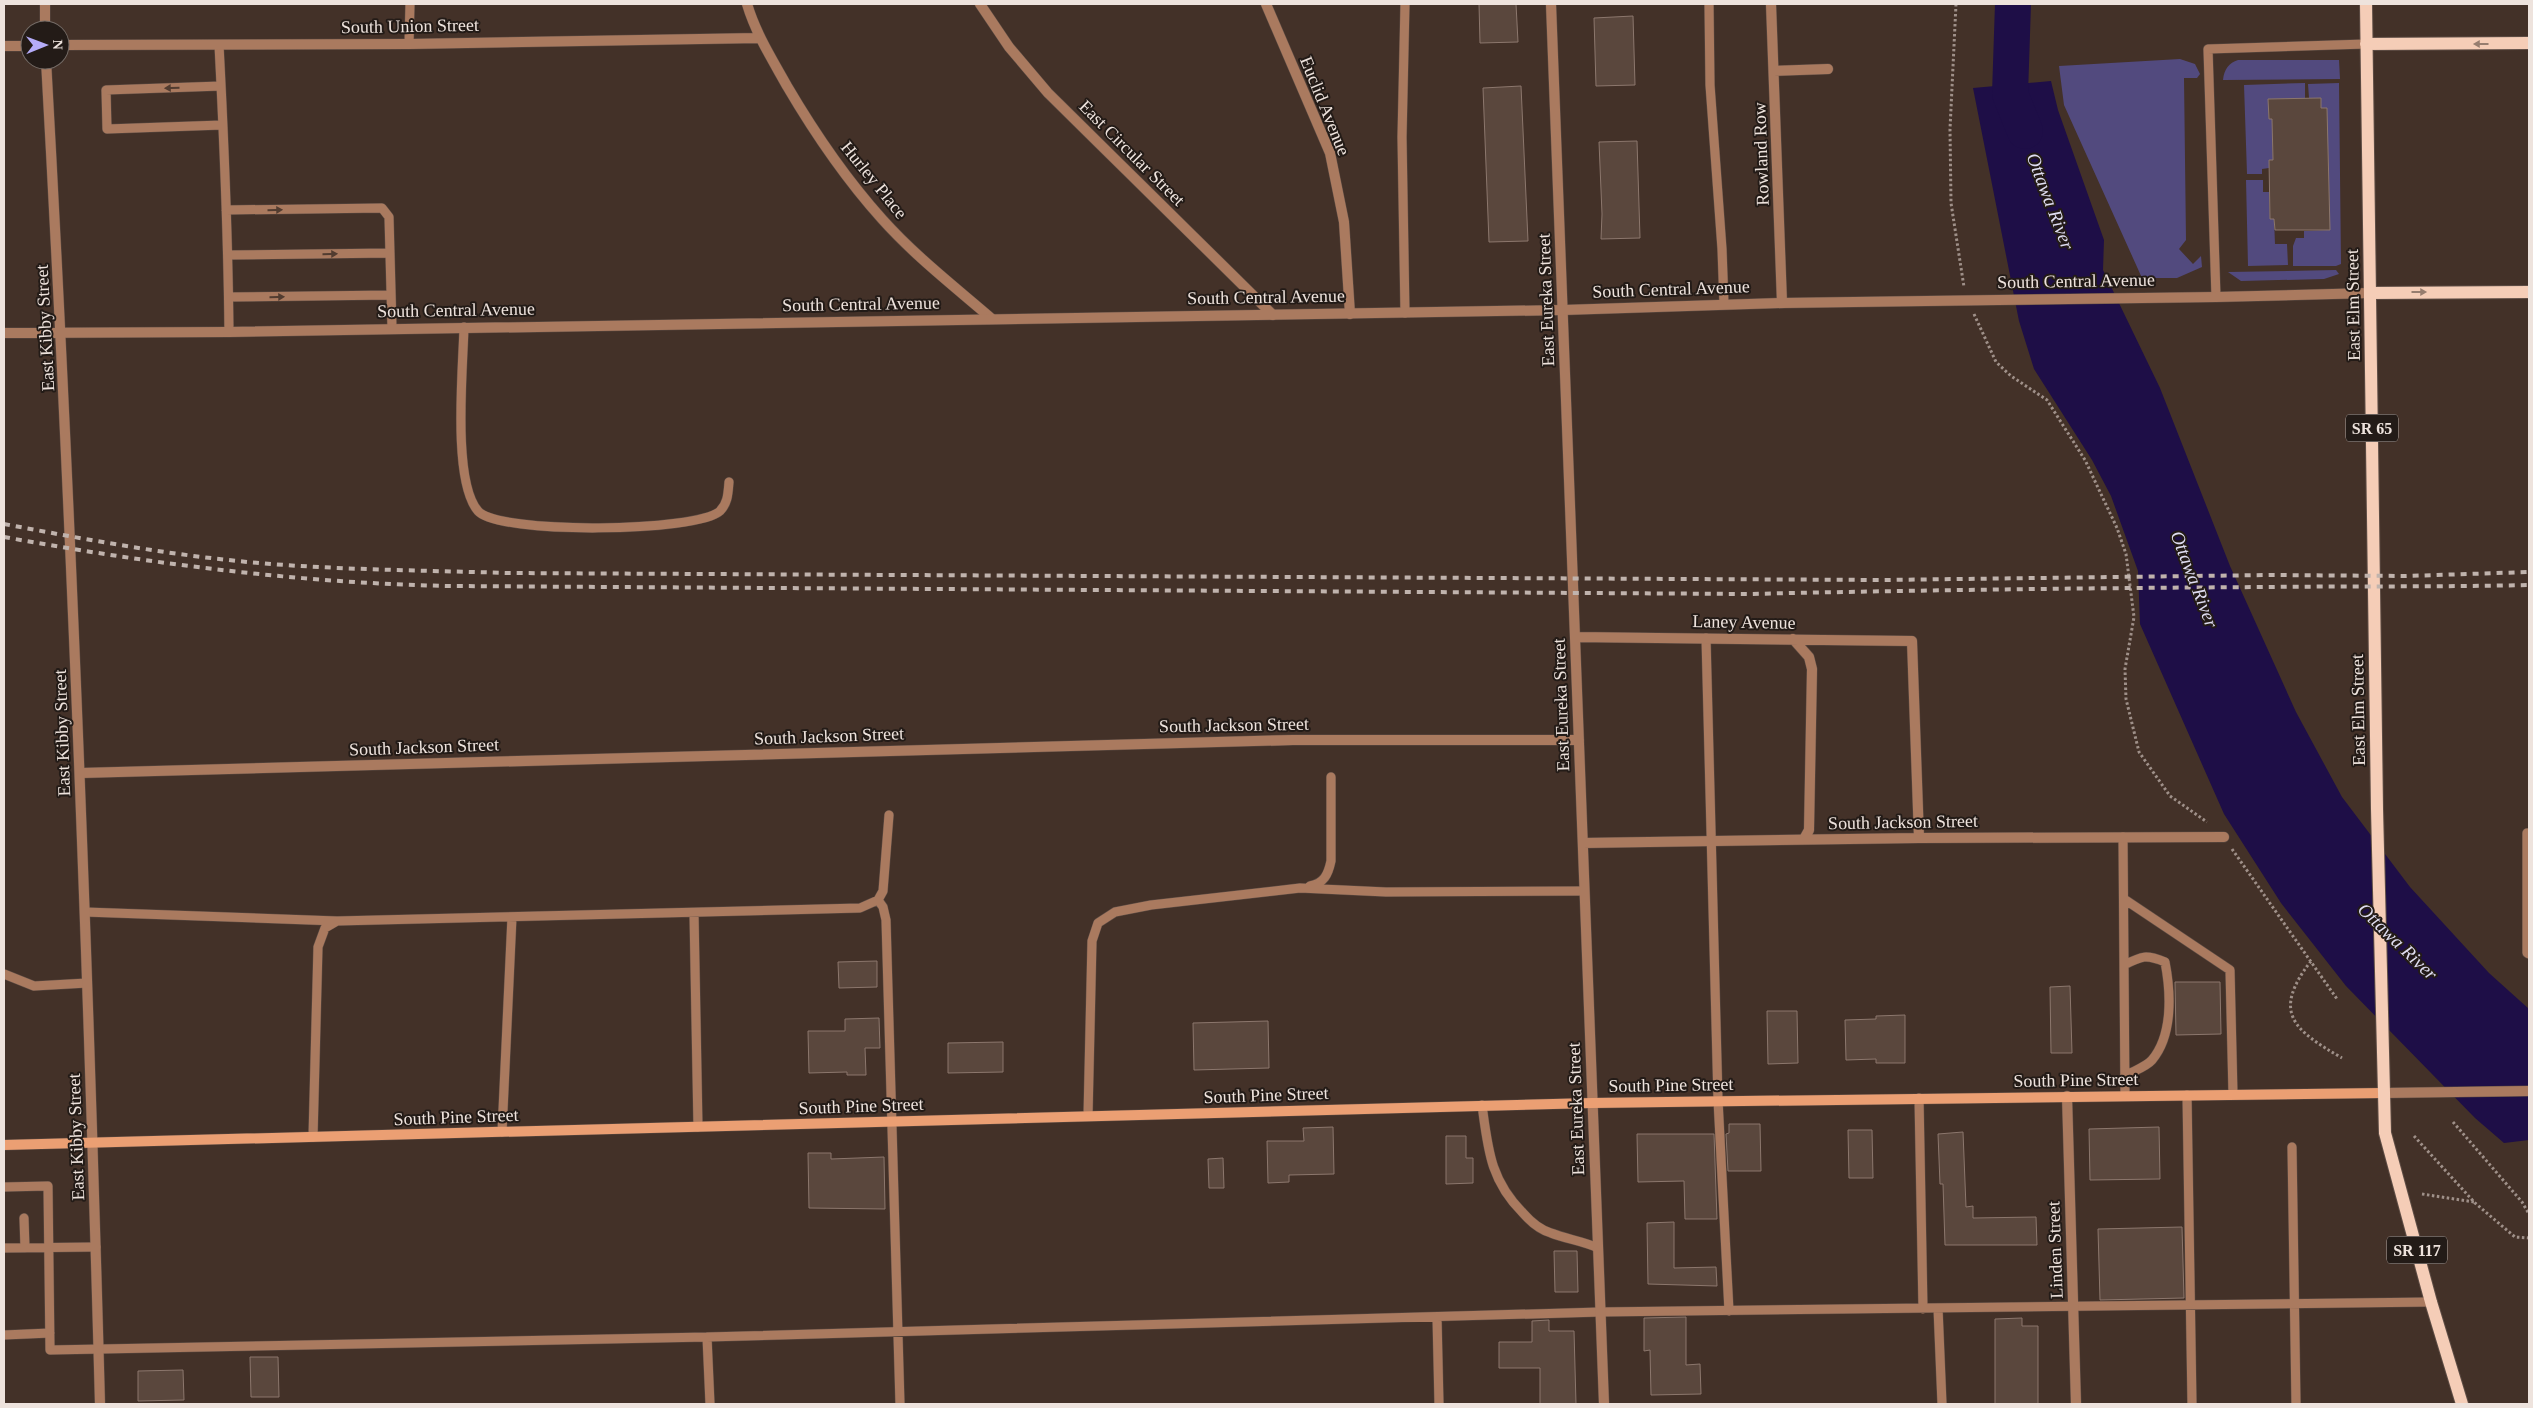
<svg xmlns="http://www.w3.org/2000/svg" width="2533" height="1408" font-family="Georgia,serif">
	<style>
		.green { fill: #524a7e }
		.water { fill: #1e0e47 }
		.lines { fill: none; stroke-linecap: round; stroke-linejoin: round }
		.river { stroke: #1e0e47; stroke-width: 36 }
		.building { fill: #5a473d; stroke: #8c776d }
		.service-casing { stroke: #5e4d45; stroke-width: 10 }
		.minor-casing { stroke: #5e4d45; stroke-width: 11 }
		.tertiary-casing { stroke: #5e4d45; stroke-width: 11 }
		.secondary-casing { stroke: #5e4d45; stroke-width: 11 }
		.primary-casing { stroke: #5e4d45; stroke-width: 14 }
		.path { stroke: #9f9089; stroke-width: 3; stroke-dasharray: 2.5 2.5; stroke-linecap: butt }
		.service { stroke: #aa7a5f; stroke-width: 9 }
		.minor { stroke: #aa7a5f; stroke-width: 10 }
		.tertiary { stroke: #aa7a5f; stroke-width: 10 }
		.secondary { stroke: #eb9f73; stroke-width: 10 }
		.primary { stroke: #f5cdb7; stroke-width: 12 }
		.rail { stroke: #c0b3ad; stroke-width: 4; stroke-dasharray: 6 6; stroke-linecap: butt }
		.oneway { fill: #967d6f }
		.oneway2 { fill: #523c30 }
		.labels { text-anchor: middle; stroke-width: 4; stroke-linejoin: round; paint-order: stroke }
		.shield { fill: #231b17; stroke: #b1a7a2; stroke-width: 1 }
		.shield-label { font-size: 16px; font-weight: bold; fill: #eee3dd }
		.street-label { font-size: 18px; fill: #eee3dd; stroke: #231b17 }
		.water-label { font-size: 19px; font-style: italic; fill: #dfddf1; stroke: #231b17 }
	</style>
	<rect width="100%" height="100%" fill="#433128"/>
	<path class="green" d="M2180,59L2195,64L2200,74L2197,78H2184L2186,240L2179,249L2193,264L2201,256L2202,267L2177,278H2142L2064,105L2059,66Z
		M2238,60H2339L2340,79L2223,80C2224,69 2229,63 2238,60Z
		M2305,83V98L2303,100L2268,99L2269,119H2272L2273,160H2269V168L2262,169V174H2247L2244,85Z
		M2339,83L2341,264L2336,266H2293V246L2296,238H2304V231L2330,230L2328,147H2324L2327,127V108H2321L2320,98H2309L2308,84Z
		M2246,180H2263V192H2269L2270,219H2274L2275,244H2287L2288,265L2248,266Z
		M2336,270L2339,274L2324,279L2241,281L2228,272Z"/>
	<path class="water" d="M2051,81L2058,110L2104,240L2103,270L2160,388L2230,566L2296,712L2342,797L2410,887L2489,973L2529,1009V1140L2504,1143L2475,1118L2346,986L2281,903L2224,814L2140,624L2138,571L2111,496L2092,460L2034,369L2019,321L1973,88Z"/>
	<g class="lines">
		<path class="river" d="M2013,4L2010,94L2025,131"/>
	</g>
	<path class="building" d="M1479,4H1516L1518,42L1480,43Z
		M1633,16L1635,85L1596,86L1594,18Z
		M1521,86L1528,241L1489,242L1483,88Z
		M2321,98V108H2327L2330,230H2275L2274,219H2270L2269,160H2273L2272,119H2269L2268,99Z
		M1637,141L1640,238L1601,239L1602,214L1599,142Z
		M877,961V987L839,988L838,962Z
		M2175,982H2220L2221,1034L2176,1035Z
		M2070,986L2072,1053H2051L2050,987Z
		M1767,1011H1797L1798,1063L1768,1064Z
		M1905,1015V1063H1876V1059L1846,1060L1845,1020L1876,1019V1016Z
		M879,1018L880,1048H865L866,1075H847V1072L809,1073L808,1031H845V1019Z
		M1268,1021L1269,1068L1194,1070L1193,1023Z
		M1003,1042V1072L948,1073V1043Z
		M1729,1124H1760L1761,1171H1728L1726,1134L1729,1133Z
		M1333,1127L1334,1174L1289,1175V1182L1268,1183L1267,1141H1304L1303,1128Z
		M2159,1127L2160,1179L2090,1180L2089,1129Z
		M1848,1130H1872L1873,1178H1849Z
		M1963,1132L1966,1207L1973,1206V1218L2036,1217L2037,1245H1945L1943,1184H1940L1938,1134Z
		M1637,1134H1714L1717,1219H1685L1684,1181L1638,1182Z
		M1446,1136H1466V1158H1473V1183L1446,1184Z
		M808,1153H831V1159L884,1157L885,1209L809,1208Z
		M1223,1158L1224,1188H1209L1208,1159Z
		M1674,1222V1268L1716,1267L1717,1286L1648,1284L1647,1223Z
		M2182,1227L2184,1298L2100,1300L2098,1229Z
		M1554,1251H1577L1578,1292H1555Z
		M1686,1317V1365L1700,1364L1701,1394L1651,1395L1650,1350L1644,1351V1318Z
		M2022,1318V1326H2038V1404H1995V1319Z
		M1549,1320V1331H1574L1576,1404H1540V1368H1499V1342H1532V1321Z
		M250,1357H278L279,1397H251Z
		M183,1370L184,1400L138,1401V1371Z"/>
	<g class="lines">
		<g class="service-casing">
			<path id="service" d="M1405,4L1402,137L1405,313
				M1709,4L1710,85L1722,249L1724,304
				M409,44L410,4
				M219,45C224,140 228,236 229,332
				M221,86L106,90L107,129L222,125
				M226,210L382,208L389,217L392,328
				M229,255L390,253
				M229,297L391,295
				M2216,297L2208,49L2366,44
				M464,327C463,368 452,481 478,511C499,535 698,532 720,511C728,503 728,493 729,482
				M1706,638L1718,1100L1729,1311
				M2529,833H2527V953L2529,954
				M2123,837L2125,1095
				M1310,886C1324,883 1328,875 1331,861V777
				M2124,899L2230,970L2233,1094
				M878,900L883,907L886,920L900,1404
				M85,912L337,921
				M694,913L698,1127
				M2124,965C2142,956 2146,954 2165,962C2171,993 2173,1035 2152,1060C2146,1067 2133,1071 2125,1076
				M4,974L34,986L87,983
				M2187,1095L2192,1404
				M1919,1098L1923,1309
				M1482,1105C1488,1149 1490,1180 1523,1213C1530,1221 1541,1230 1551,1233C1566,1239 1583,1241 1598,1248
				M1088,1116L1092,941L1098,923L1115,912L1151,905L1300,888L1386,892L1584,891
				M502,1132L512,917
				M313,1137L318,947L325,928L337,921L860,908L878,900L883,891L889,815
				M2292,1147L2296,1404
				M4,1187L48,1186L50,1350L707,1337L1600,1312L2431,1302
				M24,1218L25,1248
				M4,1248L96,1247
				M1938,1308L1942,1404
				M1437,1317L1439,1404
				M4,1335L50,1333
				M707,1337L710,1404"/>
		</g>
		<g class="minor-casing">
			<path id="minor" d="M747,4C756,34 772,59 787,86C814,132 846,179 882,219C915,256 955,287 992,319
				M980,4L1009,47L1048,93L1273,315
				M1266,4L1330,153L1344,222L1350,314
				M1551,4L1604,1404
				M1771,4L1782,303
				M60,45L409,44L759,38
				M4,46H30
				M1774,71L1828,69
				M1575,637L1912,641L1919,838
				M1793,639L1809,657L1812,669L1809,830L1804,839
				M81,773L1293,740H1579
				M1583,843L1919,838L2224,837
				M2067,1096L2076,1404"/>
		</g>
		<g class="tertiary-casing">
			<path id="tertiary" d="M45,4V30
				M46,60C71,508 88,956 100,1404
				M4,333L229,332L1563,310L1782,303L2216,297L2370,293
				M2383,1093L2529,1091"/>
		</g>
		<g class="secondary-casing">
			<path id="secondary" d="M4,1145L1592,1103L2383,1093"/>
		</g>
		<g class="primary-casing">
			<path id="primary" d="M2366,4L2377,809L2385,1133L2431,1302L2462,1404
				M2366,44L2529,43
				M2370,293L2529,292"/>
		</g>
		<path class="path" d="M1956,4L1950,129L1951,203L1964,287
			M1974,314L1996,362L2011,376L2047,400L2085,460L2117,528L2126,554L2134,617L2125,669L2126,699L2139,752L2170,796L2207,822
			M2232,849L2337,999
			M2311,961C2271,1013 2294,1030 2342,1058
			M2453,1122L2522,1202L2529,1214
			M2414,1136L2475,1203L2515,1237L2529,1238
			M2422,1194L2474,1202"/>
		<use href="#service" class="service"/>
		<use href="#minor" class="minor"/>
		<use href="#tertiary" class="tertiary"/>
		<use href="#secondary" class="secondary"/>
		<use href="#primary" class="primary"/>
		<path class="rail" d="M4,524C78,538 153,552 228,560C321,570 415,570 508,573L1882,580L2270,575L2406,576L2529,572
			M4,537C152,564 300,583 450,586L1749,594C1922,590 2094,588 2267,587C2354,586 2442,587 2529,585"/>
	</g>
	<defs><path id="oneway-solid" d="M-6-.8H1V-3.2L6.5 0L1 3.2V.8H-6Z" transform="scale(1.25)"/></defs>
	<g class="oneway">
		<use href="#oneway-solid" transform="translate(2481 44) rotate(180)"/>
		<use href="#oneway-solid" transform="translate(2419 292)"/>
	</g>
	<g class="oneway2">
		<use href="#oneway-solid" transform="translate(172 88) rotate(178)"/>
		<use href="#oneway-solid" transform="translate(275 210) rotate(-1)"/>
		<use href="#oneway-solid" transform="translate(330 254) rotate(-1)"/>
		<use href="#oneway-solid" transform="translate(277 297) rotate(-1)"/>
	</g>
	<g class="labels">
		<g class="shield">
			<rect x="2346" y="414.5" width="52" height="27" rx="4"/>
			<rect x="2387" y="1236.5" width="60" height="27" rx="4"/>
		</g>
		<g class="shield-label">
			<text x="2372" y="434">SR 65</text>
			<text x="2417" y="1256">SR 117</text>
		</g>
		<g class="street-label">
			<text transform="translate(410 26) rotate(-1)" y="6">South Union Street</text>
			<text transform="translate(1325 106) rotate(68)" y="6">Euclid Avenue</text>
			<text transform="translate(1132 153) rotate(45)" y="6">East Circular Street</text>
			<text transform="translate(1761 154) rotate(-92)" y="6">Rowland Row</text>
			<text transform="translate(874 180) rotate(51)" y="6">Hurley Place</text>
			<text transform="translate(2076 281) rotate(-1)" y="6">South Central Avenue</text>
			<text transform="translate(1671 289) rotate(-2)" y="6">South Central Avenue</text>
			<text transform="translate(1266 297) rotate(-1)" y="6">South Central Avenue</text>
			<text transform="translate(1546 300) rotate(-92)" y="6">East Eureka Street</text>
			<text transform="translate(861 304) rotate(-1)" y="6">South Central Avenue</text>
			<text transform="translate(2353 305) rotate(-91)" y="6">East Elm Street</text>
			<text transform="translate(456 310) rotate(-1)" y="6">South Central Avenue</text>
			<text transform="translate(45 328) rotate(-93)" y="6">East Kibby Street</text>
			<text transform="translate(1744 622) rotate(1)" y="6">Laney Avenue</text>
			<text transform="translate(1561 705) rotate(-92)" y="6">East Eureka Street</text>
			<text transform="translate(2358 710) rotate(-91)" y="6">East Elm Street</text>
			<text transform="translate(1234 725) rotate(-1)" y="6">South Jackson Street</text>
			<text transform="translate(62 733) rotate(-92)" y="6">East Kibby Street</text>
			<text transform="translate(829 736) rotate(-2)" y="6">South Jackson Street</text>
			<text transform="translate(424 747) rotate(-2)" y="6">South Jackson Street</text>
			<text transform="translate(1903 822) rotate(-1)" y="6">South Jackson Street</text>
			<text transform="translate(2076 1080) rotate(-1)" y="6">South Pine Street</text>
			<text transform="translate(1671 1085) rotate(-1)" y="6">South Pine Street</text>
			<text transform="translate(1266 1095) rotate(-2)" y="6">South Pine Street</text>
			<text transform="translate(861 1106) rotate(-2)" y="6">South Pine Street</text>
			<text transform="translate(1576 1109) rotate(-92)" y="6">East Eureka Street</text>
			<text transform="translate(456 1117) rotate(-2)" y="6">South Pine Street</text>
			<text transform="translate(76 1137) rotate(-92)" y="6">East Kibby Street</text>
			<text transform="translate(2055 1250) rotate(-92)" y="6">Linden Street</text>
		</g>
		<g class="water-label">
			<text transform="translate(2051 201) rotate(69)" y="7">Ottawa River</text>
			<text transform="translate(2195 579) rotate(69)" y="7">Ottawa River</text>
			<text transform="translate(2398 941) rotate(44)" y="7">Ottawa River</text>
		</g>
	</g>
	<rect width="2533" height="1408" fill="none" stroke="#eee3dd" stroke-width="10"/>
	<g transform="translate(45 45) rotate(89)"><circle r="24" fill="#231b17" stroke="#746b66"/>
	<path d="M0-4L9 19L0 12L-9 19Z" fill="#b5acf8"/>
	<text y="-8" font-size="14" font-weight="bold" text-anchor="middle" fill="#eee3dd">N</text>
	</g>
</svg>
